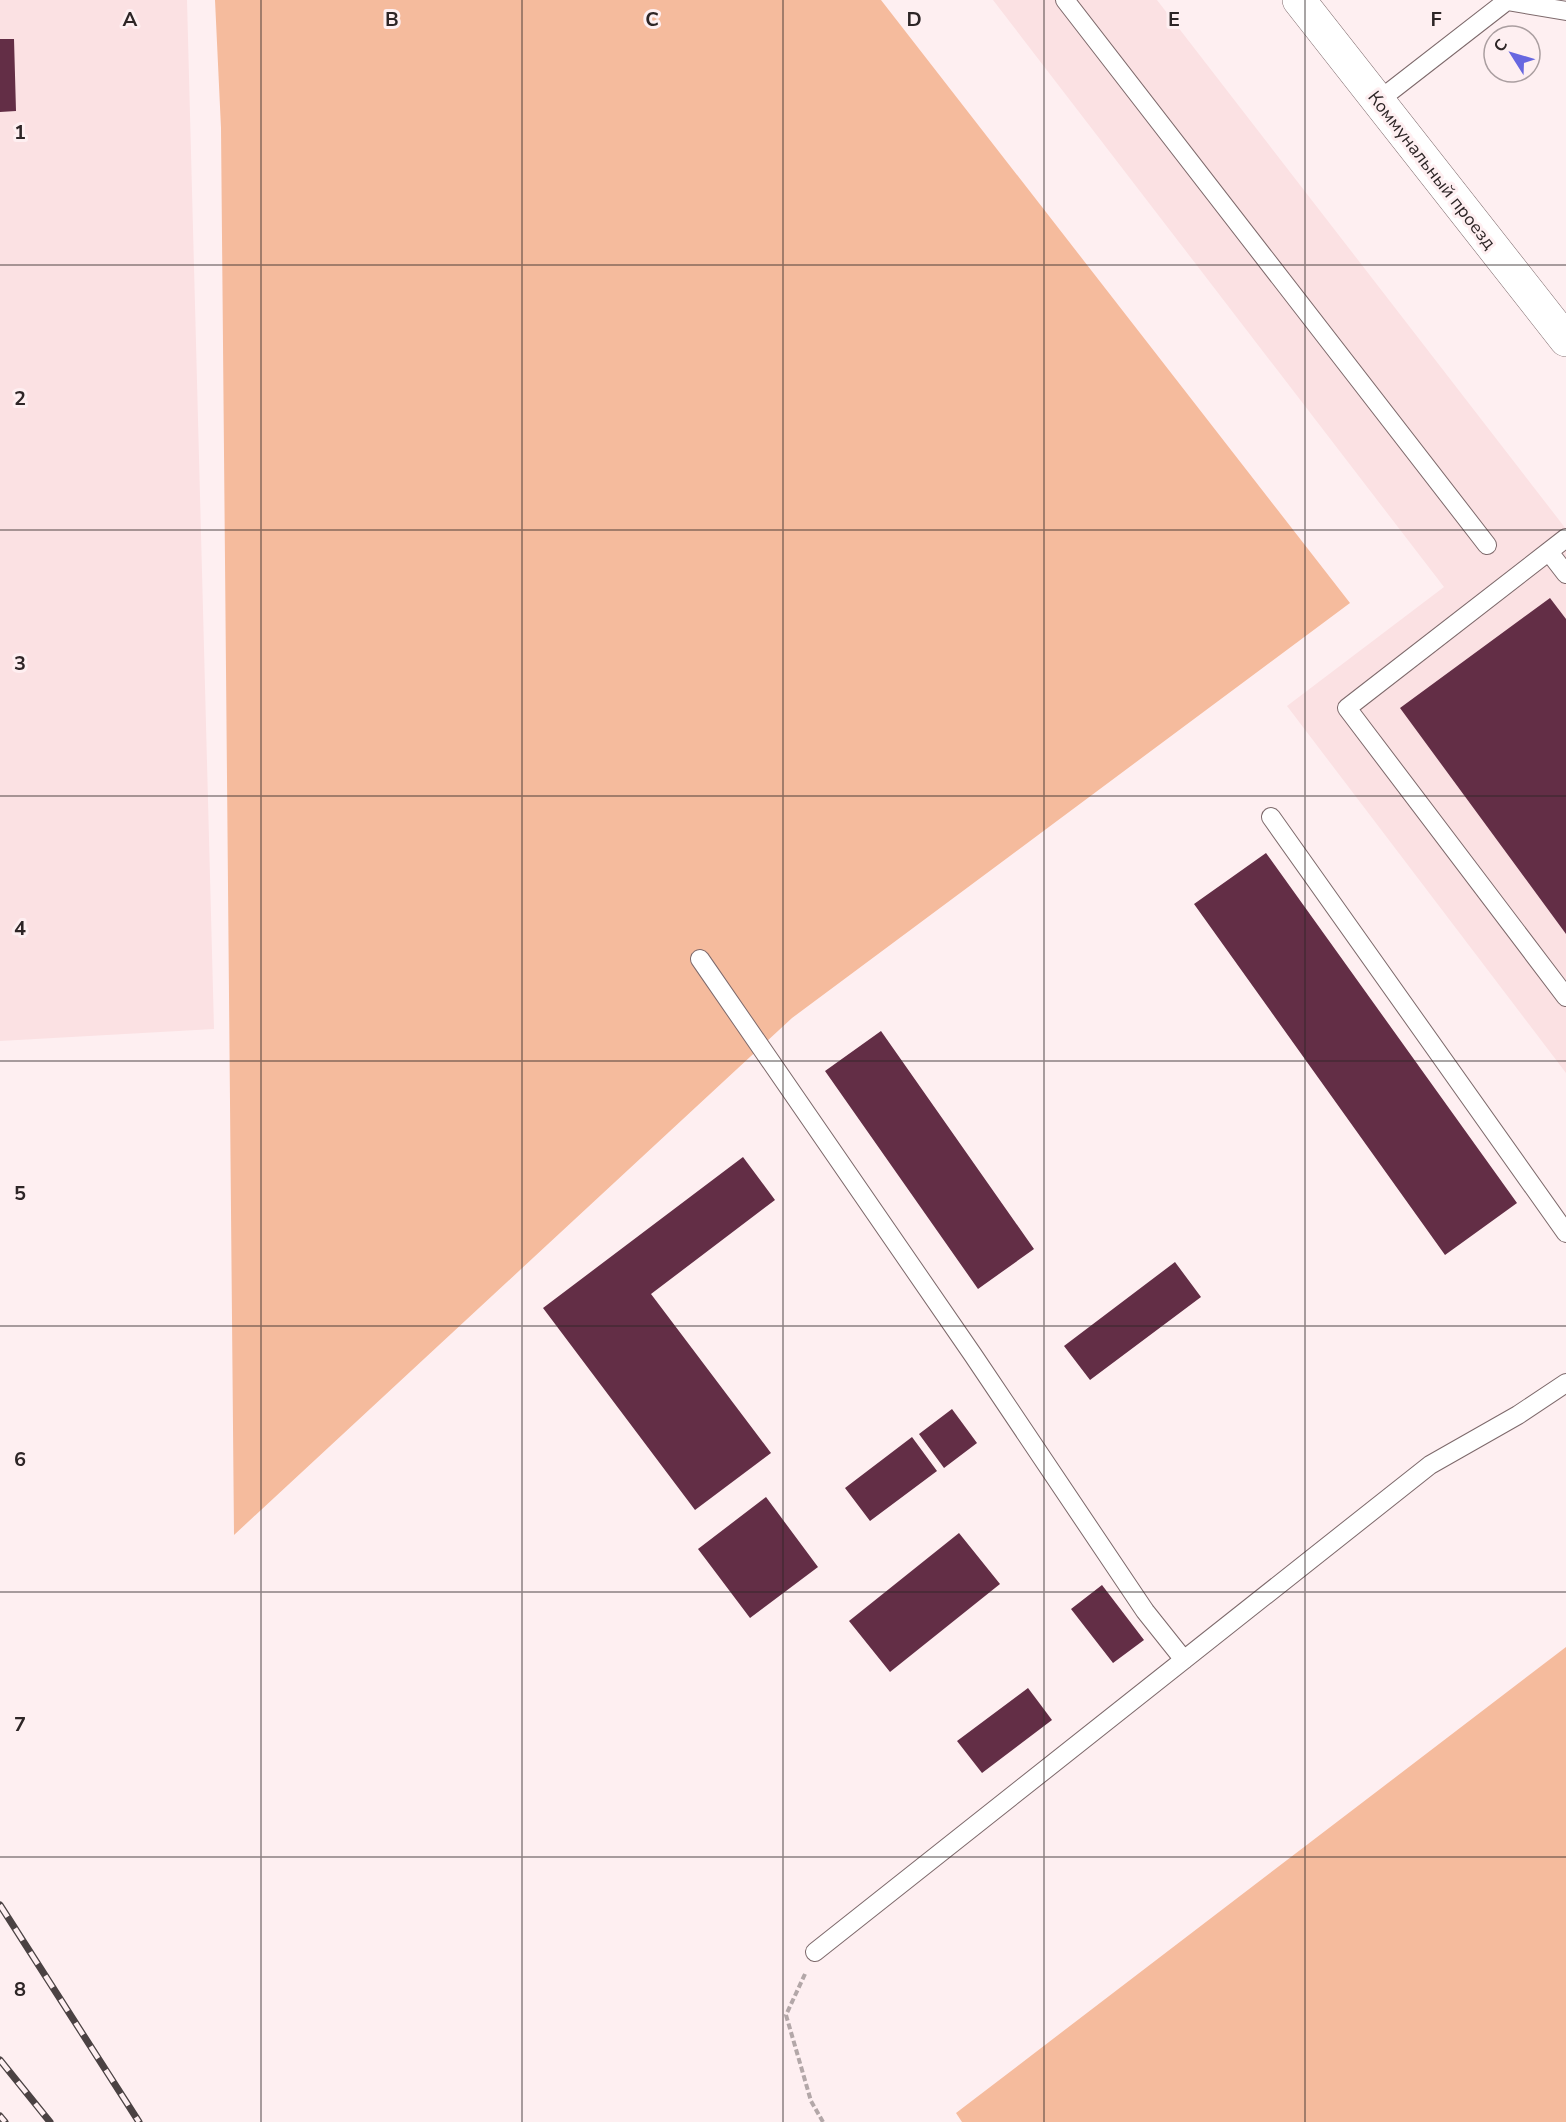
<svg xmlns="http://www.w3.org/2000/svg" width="1566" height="2122" font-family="'Nunito Sans',sans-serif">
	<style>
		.built { fill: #fbe1e3 }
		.green { fill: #f5bb9d }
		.building { fill: #632e46 }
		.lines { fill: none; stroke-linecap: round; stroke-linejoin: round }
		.lane-casing { stroke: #7d696b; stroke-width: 20 }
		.street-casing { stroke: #7d696b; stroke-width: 34 }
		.path { stroke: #b3a7a8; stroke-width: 4; stroke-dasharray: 6 3; stroke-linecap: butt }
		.lane { stroke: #fff; stroke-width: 18 }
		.street { stroke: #fff; stroke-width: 33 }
		.rail-casing { stroke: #4b4243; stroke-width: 7 }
		.rail { stroke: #feeff1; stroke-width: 4.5; stroke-dasharray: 14; stroke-linecap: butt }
		.grid { fill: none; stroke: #2d2526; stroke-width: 1.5; stroke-opacity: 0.55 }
		.labels { text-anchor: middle; stroke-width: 6; stroke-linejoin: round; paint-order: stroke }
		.street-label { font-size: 18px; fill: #2d2526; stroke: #feeff1 }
		.grid-label { font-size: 20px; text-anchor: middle; font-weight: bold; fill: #2d2526; stroke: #feeff1; stroke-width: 6; stroke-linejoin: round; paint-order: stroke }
	</style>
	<rect width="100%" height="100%" fill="#feeff1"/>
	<path class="built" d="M0,0H187L214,1029L0,1041Z
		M993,0H1157L1566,529V1073L1287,706L1444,587Z"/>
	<path class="green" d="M215,0H881L1350,603L792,1018L234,1535L221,128Z
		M1566,1647V2122H962L956,2113Z"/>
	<path class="building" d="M0,39H14L16,111L0,112Z
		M1550,598L1566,619V934L1400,708Z
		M1266,853L1517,1203L1445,1255L1194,904Z
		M881,1031L1034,1249L978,1289L825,1071Z
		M743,1157L775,1200L651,1294L771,1453L695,1510L543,1308Z
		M1175,1262L1201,1297L1090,1380L1064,1346Z
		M952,1409L977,1443L944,1468L919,1434Z
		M912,1437L937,1471L870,1521L845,1488Z
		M766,1497L818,1567L750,1618L698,1549Z
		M959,1533L1000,1584L890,1672L849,1621Z
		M1102,1585L1144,1640L1113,1663L1071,1609Z
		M1028,1688L1052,1720L982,1773L957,1741Z"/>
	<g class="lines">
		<g class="lane-casing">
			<path id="lane" d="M1065,0L1487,545
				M1507,1L1566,11
				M1378,101L1508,0
				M1566,538L1347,708L1566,997
				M1549,552L1566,574
				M1271,817L1566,1233
				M700,959L973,1355L1145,1611L1184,1660
				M815,1952L1430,1465L1518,1415L1566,1383"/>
		</g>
		<g class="street-casing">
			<path id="street" d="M1299,0L1566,340"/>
		</g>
		<path class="path" d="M805,1974L786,2015L811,2101L823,2122"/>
		<use href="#lane" class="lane"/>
		<use href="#street" class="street"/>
		<g class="rail-casing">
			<path id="rail" d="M0,1905L139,2122
				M0,2060L50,2122
				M0,2116L5,2122"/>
		</g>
		<use href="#rail" class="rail"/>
	</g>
	<path class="grid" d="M261,0V2122M522,0V2122M783,0V2122M1044,0V2122M1305,0V2122M0,265H1566M0,530H1566M0,796H1566M0,1061H1566M0,1326H1566M0,1592H1566M0,1857H1566"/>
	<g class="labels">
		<g class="street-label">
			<text transform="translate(1432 170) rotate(52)" y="6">Коммунальный проезд</text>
		</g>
	</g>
	<g class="grid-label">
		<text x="130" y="26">A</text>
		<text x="392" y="26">B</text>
		<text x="652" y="26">C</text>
		<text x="914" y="26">D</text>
		<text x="1174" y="26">E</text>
		<text x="1436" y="26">F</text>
		<text x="20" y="139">1</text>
		<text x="20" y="405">2</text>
		<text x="20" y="670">3</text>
		<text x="20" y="935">4</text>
		<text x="20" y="1200">5</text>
		<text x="20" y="1466">6</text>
		<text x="20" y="1731">7</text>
		<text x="20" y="1996">8</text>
	</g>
	<g transform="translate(1512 54) rotate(307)"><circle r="28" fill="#feeff1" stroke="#aa9ea0" stroke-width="1.5"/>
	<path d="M0-4.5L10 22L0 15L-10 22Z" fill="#6767e0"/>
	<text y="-9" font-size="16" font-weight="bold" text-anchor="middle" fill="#2d2526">С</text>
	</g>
</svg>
